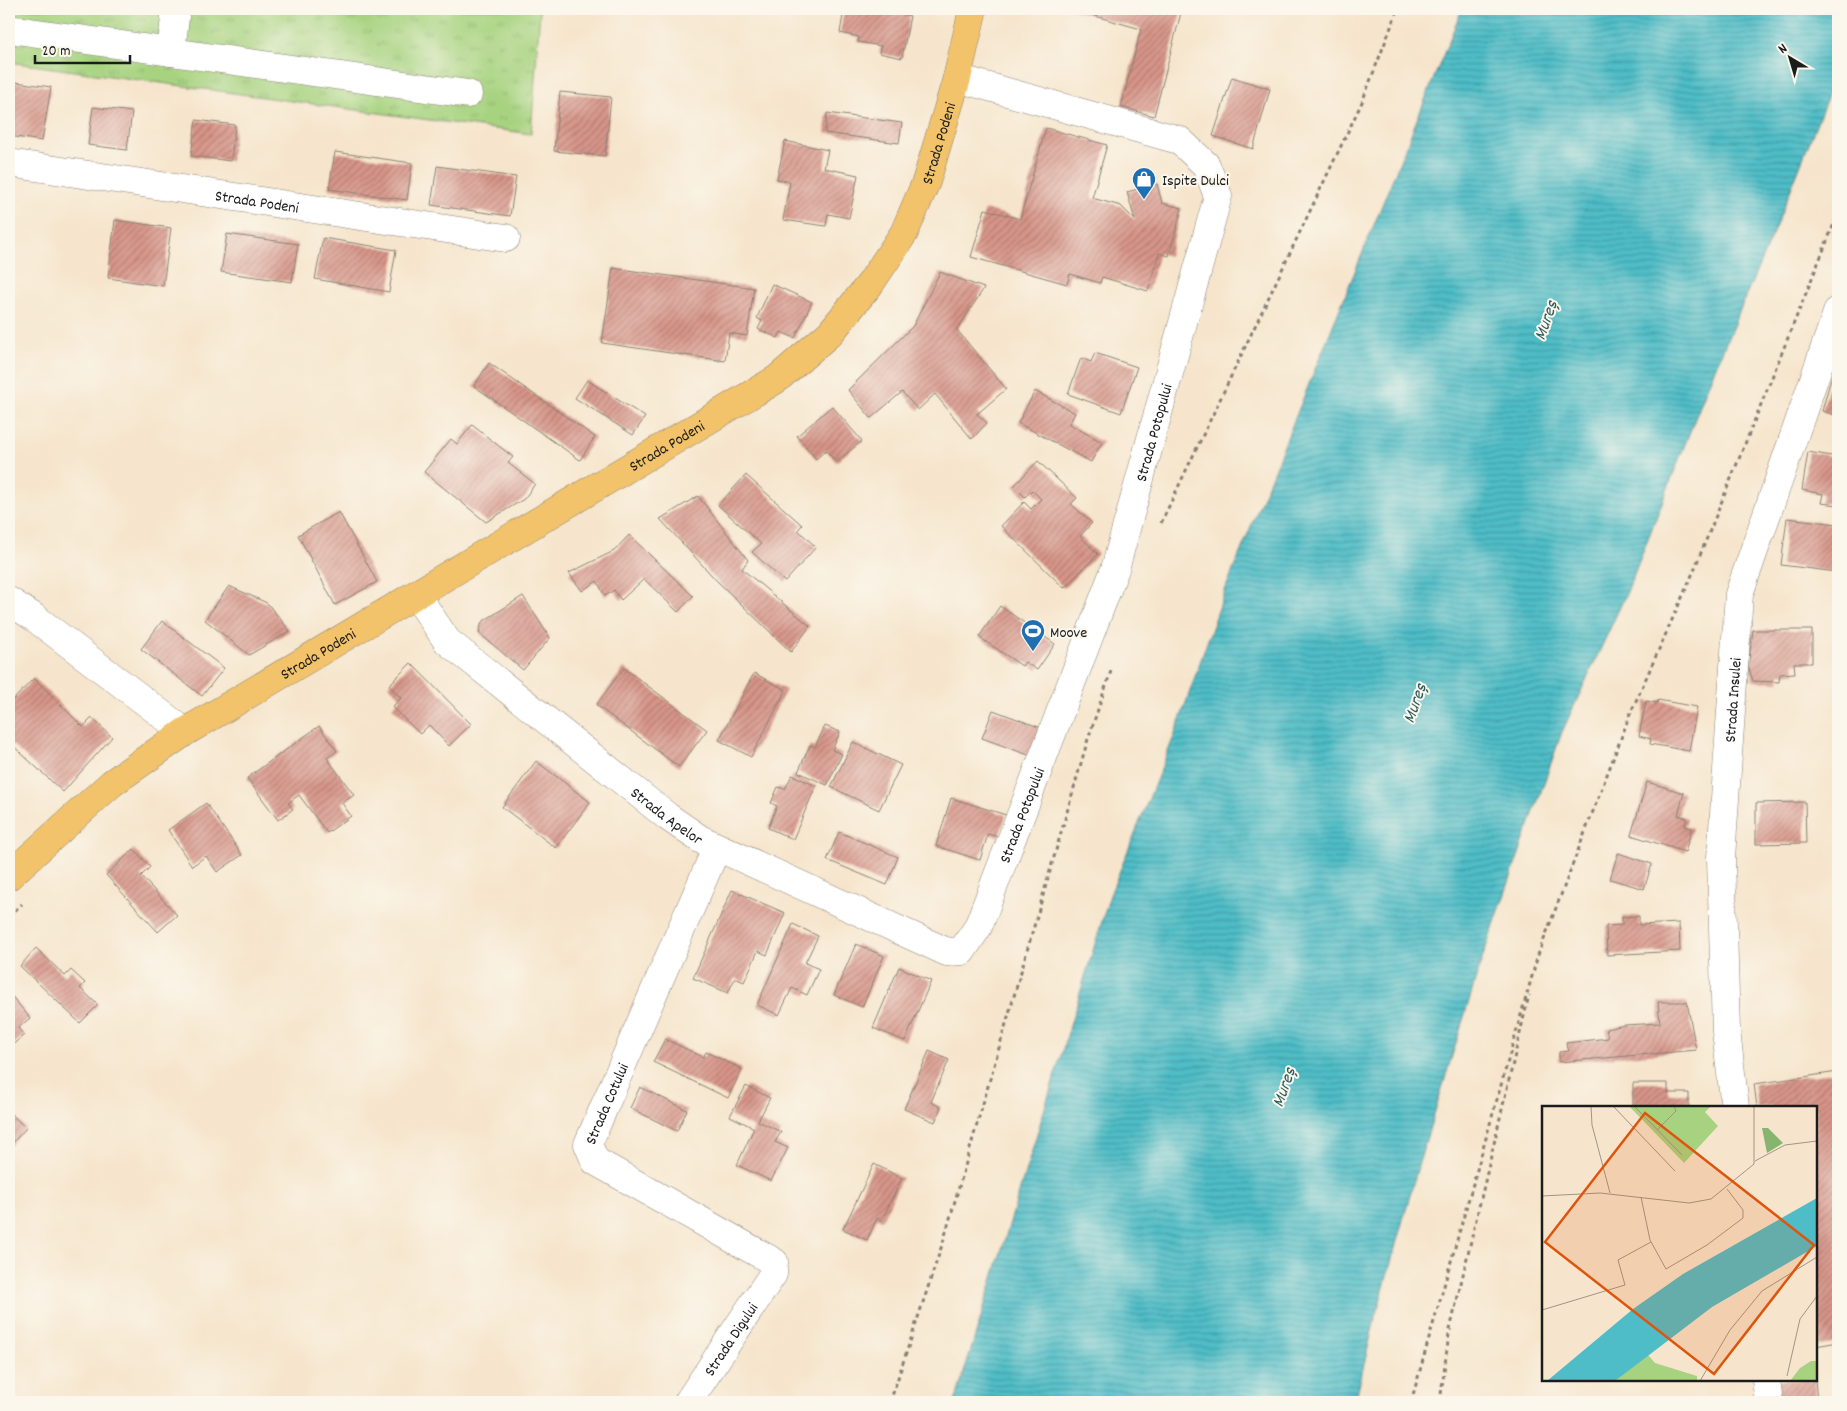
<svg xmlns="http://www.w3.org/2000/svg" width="1847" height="1411" font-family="Dekko,sans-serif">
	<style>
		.grass { fill: url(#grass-tufts); stroke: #62784e }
		.water { fill: url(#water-rules); stroke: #366c72 }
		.building { fill: url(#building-hatch) }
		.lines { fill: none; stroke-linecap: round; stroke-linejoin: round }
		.minor-casing { stroke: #898074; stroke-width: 29 }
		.major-casing { stroke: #898074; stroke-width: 29 }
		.path { stroke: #898074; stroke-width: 3; stroke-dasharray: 4 4; stroke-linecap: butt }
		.minor { stroke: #fff; stroke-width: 28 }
		.major { stroke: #f2c36a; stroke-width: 28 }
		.labels { text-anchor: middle; stroke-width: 4; stroke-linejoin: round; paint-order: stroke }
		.street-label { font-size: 16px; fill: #1c1c1c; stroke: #fbf7ec }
		.poi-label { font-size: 16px; fill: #1c1c1c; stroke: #fbf7ec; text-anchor: start }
		.water-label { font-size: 18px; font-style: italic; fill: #305c60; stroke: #fbf7ec }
		.inset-road { fill: none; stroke: #9f9586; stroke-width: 1 }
		.view { fill: #de560d; fill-opacity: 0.15; stroke: #de560d; stroke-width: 2.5 }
		.inset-edge { fill: none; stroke: #1c1c1c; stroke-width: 2.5 }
	</style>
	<defs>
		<pattern id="grass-tufts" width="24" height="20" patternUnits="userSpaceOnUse" patternTransform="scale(1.25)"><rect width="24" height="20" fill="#a7d380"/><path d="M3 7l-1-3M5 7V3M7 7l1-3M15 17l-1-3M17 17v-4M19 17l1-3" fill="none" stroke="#8fb56e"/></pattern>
		<pattern id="water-rules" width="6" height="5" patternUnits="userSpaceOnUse" patternTransform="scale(1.25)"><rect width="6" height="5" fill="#4fbdc7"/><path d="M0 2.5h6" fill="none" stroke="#4199a1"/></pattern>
		<pattern id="building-hatch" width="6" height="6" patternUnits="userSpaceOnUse" patternTransform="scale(1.25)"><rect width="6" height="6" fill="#d89589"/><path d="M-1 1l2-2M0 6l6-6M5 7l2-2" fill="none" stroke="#ae796f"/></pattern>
	</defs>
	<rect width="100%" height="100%" fill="#fbf7ec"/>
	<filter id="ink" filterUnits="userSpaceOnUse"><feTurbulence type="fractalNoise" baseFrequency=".02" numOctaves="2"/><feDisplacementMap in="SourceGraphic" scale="10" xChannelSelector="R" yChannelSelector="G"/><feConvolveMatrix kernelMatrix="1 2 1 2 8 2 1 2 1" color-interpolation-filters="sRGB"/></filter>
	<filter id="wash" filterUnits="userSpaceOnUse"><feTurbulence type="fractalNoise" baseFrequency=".0096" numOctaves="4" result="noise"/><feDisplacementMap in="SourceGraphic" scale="20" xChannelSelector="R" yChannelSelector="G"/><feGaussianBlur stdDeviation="1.12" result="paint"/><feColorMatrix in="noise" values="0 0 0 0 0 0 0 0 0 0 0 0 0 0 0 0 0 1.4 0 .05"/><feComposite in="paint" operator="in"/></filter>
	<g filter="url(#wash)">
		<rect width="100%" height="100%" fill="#f6e5cc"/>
		<path class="grass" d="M9,9H540L531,134L9,62Z"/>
		<path class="water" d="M1462,9H1838V70L1781,214L1713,373L1627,592L1562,732L1481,962L1419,1163L1375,1319L1355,1402H955L1110,895L1175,734L1227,585Z"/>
		<g id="blocks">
			<path class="building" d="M844,9H869L910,16L902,58L879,53L881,46L858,42L859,37L840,33Z
				M1070,9H1182L1154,116L1121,107L1141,29Z
				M1232,77L1270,89L1253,149L1213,136Z
				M9,81L51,87L42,141L9,136Z
				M560,92L611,97L605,156L554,151Z
				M93,107L132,112L127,150L88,145Z
				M827,113L902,123L899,143L825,133Z
				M196,120L235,125L231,161L191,156Z
				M1046,128L1107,145L1092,198L1121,206L1135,220L1127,192L1157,184L1162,203L1182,208L1169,256L1159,253L1148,291L1102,277L1100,283L1070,274L1067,284L971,257L985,209L1020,219Z
				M785,141L828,150L824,168L858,175L849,218L828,214L826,226L783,220L790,182L777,179Z
				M335,152L412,163L407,200L329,189Z
				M437,166L516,177L510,216L431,205Z
				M115,220L171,228L163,286L108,278Z
				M227,234L298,244L292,282L221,272Z
				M323,238L396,250L389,292L315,279Z
				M613,268L754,288L747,336L729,333L725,361L602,343Z
				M940,272L984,288L957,330L1006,389L977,414L987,423L972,439L935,394L918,410L902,392L871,418L848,390L913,326Z
				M772,284L812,302L795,338L781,332L778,338L758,329L762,321L757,318Z
				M1095,353L1137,367L1121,413L1068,394L1081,358L1091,362Z
				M1838,353V416L1822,411Z
				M489,363L595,437L580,460L474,386Z
				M587,380L645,417L633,435L575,398Z
				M1035,391L1075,413L1069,424L1102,442L1091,462L1018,423Z
				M832,406L862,441L836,462L826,450L816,459L797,436Z
				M472,425L513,457L508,463L535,484L524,499L486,522L424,472L451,439L457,444Z
				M1808,452L1838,457V505L1821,503L1823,494L1802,490Z
				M1038,461L1077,498L1071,504L1092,523L1080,536L1098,554L1064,588L1001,526L1024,502L1031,509L1041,499L1032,490L1025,497L1014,486Z
				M746,475L802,525L798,530L816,547L785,582L752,552L761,544L718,505Z
				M698,496L748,560L742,569L810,626L791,652L717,581L660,519Z
				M339,512L377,582L335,605L298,535Z
				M1787,518L1838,524L1837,572L1781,565Z
				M629,535L693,596L678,612L644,579L621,600L614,590L605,596L597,581L582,591L569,573L614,551Z
				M229,586L267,603L290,631L249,655L205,620Z
				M523,596L550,638L523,670L479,633L482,622Z
				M1000,606L1055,644L1037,670L1025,662L1022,666L979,637Z
				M162,621L224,668L202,696L141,649Z
				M1753,630H1812V663H1794L1795,673L1780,674L1779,682L1753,681L1748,666Z
				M411,663L471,724L449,746L429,725L420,734L392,707L401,698L389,685Z
				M624,668L707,730L679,767L596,705Z
				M754,673L786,690L751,757L719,740Z
				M34,678L83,727L92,718L112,737L63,792L9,742V699L11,702Z
				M1658,700L1697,707L1689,751L1650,744L1651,739L1639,736L1646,701L1657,703Z
				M993,710L1044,729L1034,757L982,738Z
				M319,726L337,751L327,758L354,795L342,803L351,816L327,833L299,795L288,803L293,809L278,820L247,778Z
				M825,726L840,732L832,750L842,754L827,785L798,772L810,745L815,747Z
				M853,742L901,765L879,810L831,787Z
				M536,761L590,802L556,848L502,807Z
				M792,775L816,786L793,839L768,828L777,806L771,803L778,787L785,789Z
				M1647,782L1684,793L1678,815L1687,818L1685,826L1692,828L1685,852L1631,835Z
				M951,798L1006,815L999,837L988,834L980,860L936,846Z
				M1805,802L1806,843L1756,844V803Z
				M206,803L242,855L217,872L206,856L192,866L168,830Z
				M839,832L898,857L887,885L827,860Z
				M134,849L150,867L141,876L177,915L158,932L106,875Z
				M1618,853L1652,864L1644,889L1610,879Z
				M732,890L785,913L767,955L758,951L744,982L735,978L728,993L693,978Z
				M1639,916V925L1679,923L1680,951L1607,955L1606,926L1622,925V917Z
				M793,924L818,936L805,963L819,969L807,995L792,988L779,1015L757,1005Z
				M856,944L884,956L862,1007L834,995Z
				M36,948L65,976L71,970L85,983L80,988L98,1005L80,1023L20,966Z
				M899,967L931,981L905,1041L873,1028Z
				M9,993L30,1018L18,1028L24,1035L9,1048Z
				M1658,1002H1687L1696,1050L1559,1062V1052L1569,1051L1566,1043L1608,1038L1606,1029L1625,1025L1660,1023Z
				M665,1039L703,1057L706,1052L742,1069L728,1098L653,1062Z
				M929,1051L949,1060L931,1102L941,1107L935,1122L904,1109Z
				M1838,1072V1342L1816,1346V1107H1757L1754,1084Z
				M1633,1083H1668V1093H1689V1107H1633Z
				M746,1086L770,1098L758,1121L781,1132L775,1142L788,1148L771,1181L737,1165L754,1128L730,1116Z
				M640,1087L687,1110L677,1131L630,1108Z
				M9,1112L26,1128L9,1147Z
				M874,1164L902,1178L882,1220L877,1218L867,1240L843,1229Z
				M1774,1380H1815L1817,1402H1777Z"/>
		</g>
	</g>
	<g filter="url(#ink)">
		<use href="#blocks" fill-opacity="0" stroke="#898074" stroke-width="1"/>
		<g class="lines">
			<g class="minor-casing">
				<g id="minor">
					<path d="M9,29L468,94"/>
					<path d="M171,52L176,9"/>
					<path id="s1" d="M9,163L506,238"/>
					<path id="s2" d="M417,596L447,641L668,817L700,839L947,952L962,951L978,927L1115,569L1218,196L1206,165L1179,140L957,78"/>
					<path d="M9,601L35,618L185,732"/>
					<path id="s3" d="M1735,1107L1726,1031L1721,858L1739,594L1838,310"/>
					<path d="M1766,1380L1769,1402"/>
					<path id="s4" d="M688,1402L773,1274L774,1262L595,1161L588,1144L717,847"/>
				</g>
			</g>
			<g class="major-casing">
				<g id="major">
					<path id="s5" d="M9,876L112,783L185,732L777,379L830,333L870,284L904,233L926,182L957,78L973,9"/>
				</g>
			</g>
			<path class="path" d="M1161,523L1362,102L1398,9
				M9,916L22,904
				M890,1402L944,1239L1088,739L1111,671
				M1411,1402L1538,955L1631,712L1692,575L1838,214
				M1440,1402L1449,1334L1529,995"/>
			<use href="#minor" class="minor"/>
			<use href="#major" class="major"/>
		</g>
	</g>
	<defs>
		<g id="shop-pin" transform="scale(1.25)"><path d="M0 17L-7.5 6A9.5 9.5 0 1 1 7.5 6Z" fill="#1f6fb2" stroke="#fbf7ec"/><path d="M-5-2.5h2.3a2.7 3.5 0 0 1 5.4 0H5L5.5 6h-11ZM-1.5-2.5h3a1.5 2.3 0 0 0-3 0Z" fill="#fff"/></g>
		<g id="stadium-pin" transform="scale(1.25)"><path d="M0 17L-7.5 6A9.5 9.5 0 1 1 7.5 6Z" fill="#1f6fb2" stroke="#fbf7ec"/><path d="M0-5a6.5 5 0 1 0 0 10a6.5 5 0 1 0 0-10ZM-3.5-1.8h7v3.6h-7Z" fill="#fff"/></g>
	</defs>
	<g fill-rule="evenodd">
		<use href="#shop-pin" x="1144" y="179"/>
		<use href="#stadium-pin" x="1033" y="631"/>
	</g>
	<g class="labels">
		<g class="street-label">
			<text dy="6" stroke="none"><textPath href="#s5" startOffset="1208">Strada Podeni</textPath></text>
			<text dy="6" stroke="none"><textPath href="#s1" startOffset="251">Strada Podeni</textPath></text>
			<text dy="6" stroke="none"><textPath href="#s2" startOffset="1216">Strada Potopului</textPath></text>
			<text dy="6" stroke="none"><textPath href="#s5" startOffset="788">Strada Podeni</textPath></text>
			<text dy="6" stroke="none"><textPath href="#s5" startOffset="382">Strada Podeni</textPath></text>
			<text dy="6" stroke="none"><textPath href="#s3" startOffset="408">Strada Insulei</textPath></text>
			<text dy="6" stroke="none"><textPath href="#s2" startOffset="335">Strada Apelor</textPath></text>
			<text dy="6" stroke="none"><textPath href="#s2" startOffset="811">Strada Potopului</textPath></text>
			<text dy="6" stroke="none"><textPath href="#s4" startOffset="434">Strada Cotului</textPath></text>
			<text dy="6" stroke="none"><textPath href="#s4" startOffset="76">Strada Digului</textPath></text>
		</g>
		<g class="poi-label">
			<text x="1162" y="185">Ispite Dulci</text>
			<text x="1050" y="637">Moove</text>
		</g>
		<g class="water-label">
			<text transform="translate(1545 320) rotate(-71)" y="6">Mureș</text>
			<text transform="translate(1414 703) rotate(-71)" y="6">Mureș</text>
			<text transform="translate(1283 1087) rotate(-71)" y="6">Mureș</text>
		</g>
	</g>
	<g transform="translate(1542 1106)">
		<rect width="275" height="275" fill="#f6e5cc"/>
		<path d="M87,0H169L163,6L176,20L142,57Z" fill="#a7d380"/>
		<path d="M220,22H226L241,37L225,47Z" fill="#85b56e"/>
		<path d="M106,249L113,257L155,270V275H73Z" fill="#a7d380"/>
		<path d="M269,255H275V275H248L258,262Z" fill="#a7d380"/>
		<path d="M275,92V140L170,201L73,275H5L91,203L141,168Z" fill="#4fbdc7"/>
		<path class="inset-road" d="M49,0L50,19L68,87M71,0L133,65M92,0L140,49M115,24L134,5L132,0M213,55L243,39L275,35M0,90L58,87L147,97L169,93L212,58V0M99,91L108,134L124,163L165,139L201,112V104L185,83M0,204L83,179L76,154L109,136M245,270L258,213L275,190M158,275L188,224L220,185L275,151M176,275H207"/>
		<path class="view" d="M103,7L272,139L172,268L3,136Z"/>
		<rect width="275" height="275" class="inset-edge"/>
	</g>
	<rect width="1847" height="1411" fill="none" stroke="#fbf7ec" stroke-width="30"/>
	<g transform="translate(1790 58) rotate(322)" stroke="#fbf7ec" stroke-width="4" paint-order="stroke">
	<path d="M0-4L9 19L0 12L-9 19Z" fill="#1c1c1c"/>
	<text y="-8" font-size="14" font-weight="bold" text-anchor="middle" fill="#1c1c1c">N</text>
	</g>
	<path d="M35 55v8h95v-8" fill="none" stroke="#1c1c1c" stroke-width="2.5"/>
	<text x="42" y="55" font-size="15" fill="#1c1c1c" stroke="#fbf7ec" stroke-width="4" paint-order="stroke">20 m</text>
</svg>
